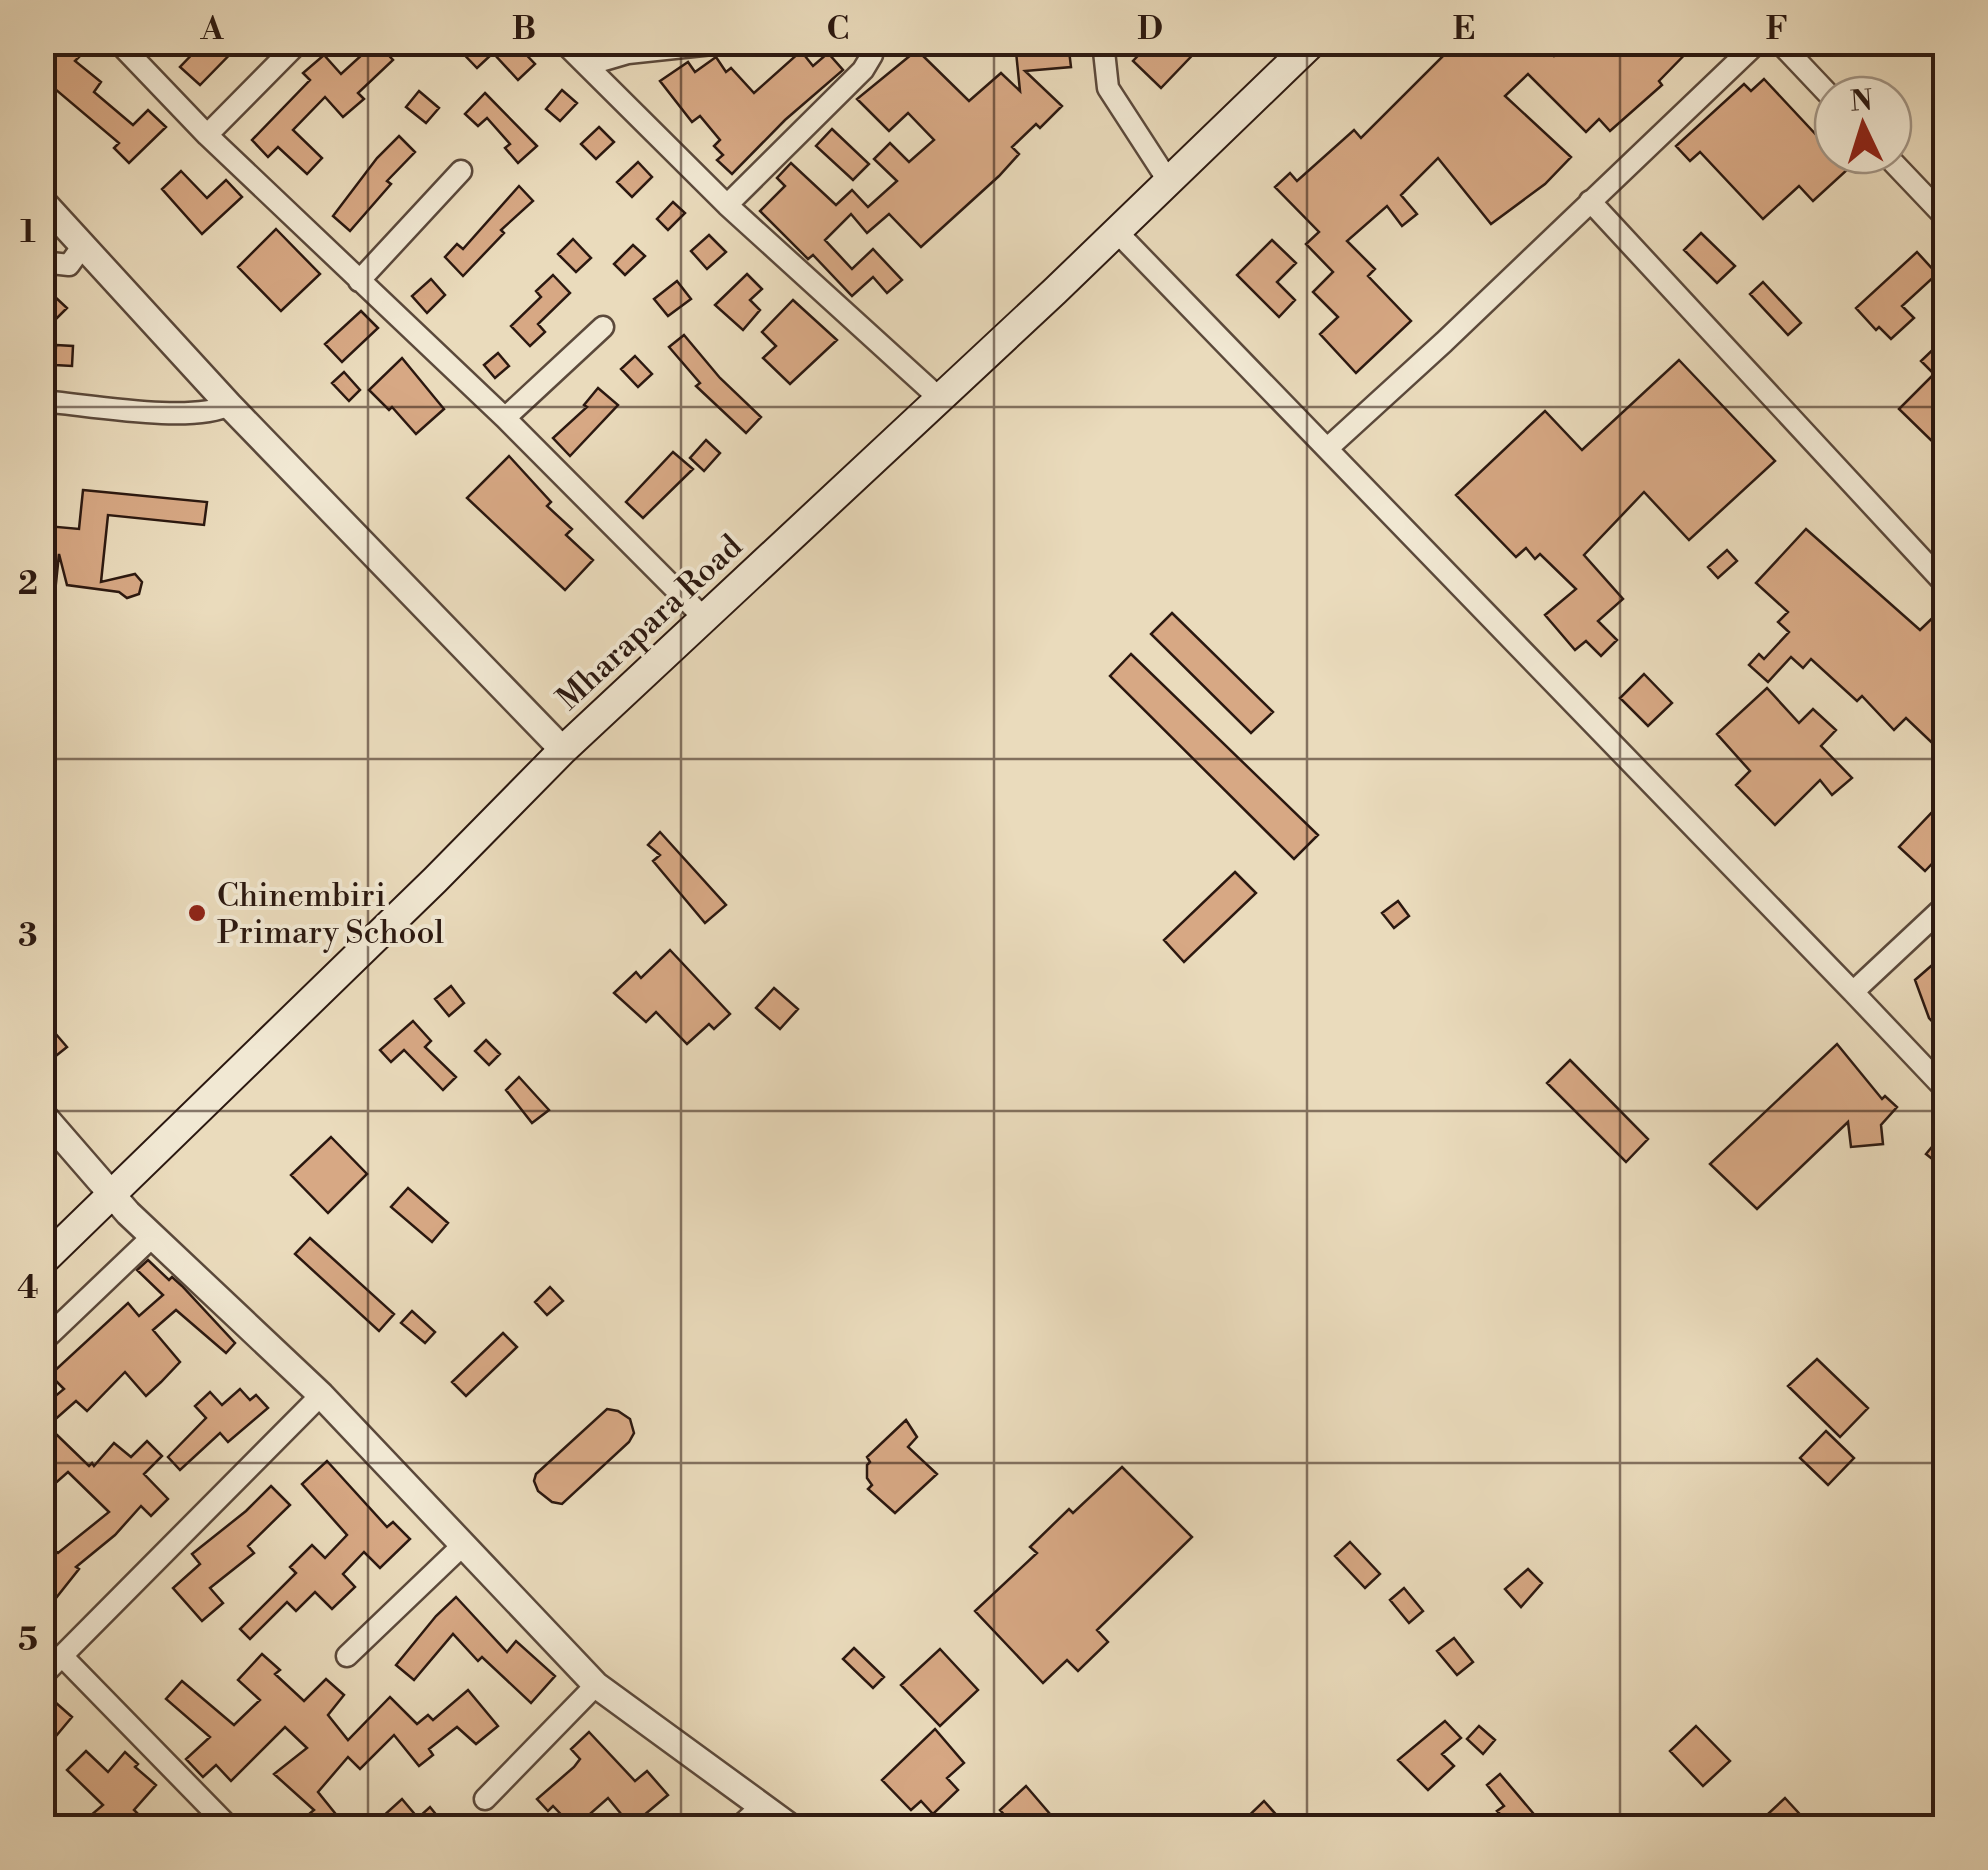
<svg xmlns="http://www.w3.org/2000/svg" width="1988" height="1870" font-family="'Libre Bodoni',serif">
	<style>
		.building { fill: #d7a884; stroke: #2b1810; stroke-width: 2.5 }
		.lines { fill: none; stroke-linecap: round; stroke-linejoin: round }
		.minor-casing { stroke: #5b493b; stroke-width: 25 }
		.tertiary-casing { stroke: #5b493b; stroke-width: 30 }
		.secondary-casing { stroke: #2b1810; stroke-width: 32 }
		.minor { stroke: #f1e8d3; stroke-width: 20 }
		.tertiary { stroke: #f1e8d3; stroke-width: 25 }
		.secondary { stroke: #f1e8d3; stroke-width: 28 }
		.grid { fill: none; stroke: #2b1810; stroke-width: 2.5; stroke-opacity: 0.55 }
		.poi-dot { fill: #8f2418; stroke: #f1e8d3; stroke-width: 4 }
		.labels { text-anchor: middle; stroke-width: 8; stroke-linejoin: round; paint-order: stroke }
		.street-label { font-size: 32px; fill: #2b1810; stroke: #f1e8d3 }
		.poi-label { font-size: 32px; fill: #2b1810; stroke: #f1e8d3; text-anchor: start }
		.neatline { fill: none; stroke: #2b1810; stroke-width: 4 }
		.grid-label { font-size: 32px; text-anchor: middle; font-weight: bold; fill: #2b1810 }
	</style>
	<rect width="100%" height="100%" fill="#eadbbc"/>
	<filter id="stains"><feTurbulence type="fractalNoise" baseFrequency=".002" numOctaves="4"/><feColorMatrix values="0 0 0 0 .2 0 0 0 0 .09 0 0 0 0 .02 0 0 0 .5 -.17"/></filter>
	<radialGradient id="worn" r=".72"><stop offset=".6" stop-color="#630" stop-opacity="0"/><stop offset="1" stop-color="#630" stop-opacity=".3"/></radialGradient>
	<path class="building" d="M42,42H64L79,57L75,61L101,82L94,92L133,125L148,110L166,127L129,163L114,148L119,143L42,78Z
		M204,42H242L200,85L180,67Z
		M376,42L393,60L358,93L364,99L343,117L325,97L293,130L322,158L307,174L278,147L268,157L252,140L310,80L303,73L324,55L341,74Z
		M452,42H514L535,64L518,80L493,53L477,68Z
		M1024,42H1068L1071,67L1025,71L1062,106L1040,128L1036,124L1012,147L1019,154L999,176L921,247L889,214L867,233L851,214L825,240L852,269L873,249L902,280L887,293L873,277L852,296L813,255L808,259L760,211L785,186L777,178L791,163L836,205L852,190L868,207L897,181L874,159L890,143L909,162L934,140L908,113L889,131L857,99L917,50L969,101L1001,73L1020,91L1016,52Z
		M1151,42H1205L1161,88L1133,61Z
		M1457,42H1541L1554,56L1570,42H1697L1659,81L1662,85L1610,131L1599,119L1586,132L1528,74L1505,96L1571,157L1545,184L1491,224L1438,158L1401,195L1417,214L1402,226L1387,206L1347,241L1375,269L1368,276L1411,321L1356,373L1320,334L1338,317L1313,292L1333,272L1306,244L1319,232L1275,187L1290,173L1297,181L1354,130L1361,138Z
		M801,51L813,66L828,53L843,70L785,120L732,174L717,160L723,155L714,146L720,140L700,116L692,122L660,81L688,62L695,72L716,57L726,72L731,68L754,93Z
		M1764,79L1848,169L1813,201L1799,186L1763,219L1700,152L1690,161L1676,146L1744,84L1751,91Z
		M562,90L577,103L560,121L546,109Z
		M419,91L439,108L426,123L406,107Z
		M485,93L537,146L518,163L505,148L510,144L487,118L478,126L465,114Z
		M599,127L614,142L596,159L581,144Z
		M832,129L869,164L853,180L816,146Z
		M399,136L415,152L387,181L391,184L350,231L333,216L377,158Z
		M638,162L652,177L632,197L617,182Z
		M181,171L207,198L226,180L242,197L202,234L162,189Z
		M519,186L533,201L501,230L504,233L463,276L445,257L457,244L463,249Z
		M673,202L685,213L668,230L657,219Z
		M276,229L320,274L281,311L238,267Z
		M1701,233L1735,266L1717,283L1684,250Z
		M709,235L726,252L707,269L691,251Z
		M573,239L591,258L576,272L558,254Z
		M1272,240L1296,263L1277,282L1295,300L1279,317L1237,275Z
		M633,245L645,256L625,275L614,264Z
		M1917,252L1937,274L1902,306L1914,318L1891,339L1879,327L1876,330L1856,308Z
		M747,274L762,289L750,300L760,310L743,330L715,305Z
		M553,275L570,293L538,324L545,332L530,346L511,326L541,297L536,291Z
		M431,279L445,295L427,313L412,296Z
		M677,281L691,299L668,316L654,299Z
		M1763,282L1801,323L1788,335L1750,294Z
		M54,296L67,308L54,321L42,310Z
		M793,300L837,340L790,384L763,358L776,346L762,332Z
		M361,311L378,328L342,362L325,344Z
		M684,335L720,378L761,417L746,433L696,386L700,383L669,347Z
		M1946,337V439L1938,447L1899,409L1934,374L1921,361Z
		M56,345L73,346L72,366L55,365Z
		M498,353L509,366L495,378L484,365Z
		M635,356L652,374L638,387L621,369Z
		M402,358L444,409L416,434L392,407L389,410L369,390Z
		M1679,360L1775,461L1689,540L1644,492L1584,555L1623,599L1598,621L1617,640L1601,656L1586,641L1575,650L1545,615L1576,589L1540,554L1535,559L1526,548L1516,557L1456,495L1545,411L1582,450Z
		M344,372L360,390L349,401L332,383Z
		M598,388L618,405L570,456L553,438L587,407L584,405Z
		M706,440L720,453L704,471L690,458Z
		M673,452L693,469L643,518L626,502Z
		M509,456L551,502L547,506L572,529L566,535L593,560L565,590L467,498Z
		M83,490L207,502L204,525L108,515L101,582L135,574L142,582L139,594L127,598L119,592L67,585L59,554L53,612L42,611L47,526L79,529Z
		M1806,529L1920,630L1946,605V756L1906,718L1894,730L1862,696L1857,701L1811,659L1803,668L1791,657L1768,682L1749,665L1759,654L1764,659L1789,632L1778,622L1788,612L1756,583Z
		M1727,550L1737,561L1718,578L1708,567Z
		M1172,613L1273,712L1251,733L1151,634Z
		M1131,654L1318,835L1294,859L1110,676Z
		M1644,674L1672,703L1648,726L1620,698Z
		M1767,688L1799,723L1813,709L1836,730L1821,746L1852,778L1832,795L1820,780L1775,825L1736,785L1750,771L1717,734Z
		M1937,807L1946,814V849L1925,871L1899,847Z
		M660,832L726,905L705,923L653,861L660,855L648,845Z
		M1235,872L1256,893L1184,962L1164,940Z
		M1398,901L1409,916L1394,928L1382,913Z
		M670,950L730,1014L714,1029L709,1024L687,1044L656,1012L646,1022L614,993L636,972L641,978Z
		M1946,953V1036L1929,1018L1915,980Z
		M451,986L464,1003L449,1016L435,999Z
		M774,988L798,1009L780,1029L756,1008Z
		M413,1021L431,1041L425,1047L456,1077L443,1090L404,1050L391,1062L380,1050Z
		M55,1033L67,1047L42,1067V1043Z
		M486,1040L500,1054L489,1065L475,1051Z
		M1837,1044L1882,1099L1885,1096L1897,1107L1881,1125L1883,1144L1851,1147L1848,1122L1757,1209L1710,1164Z
		M1570,1060L1648,1139L1626,1162L1547,1083Z
		M519,1077L549,1110L532,1123L506,1090Z
		M1946,1130V1170L1926,1154Z
		M331,1137L367,1174L328,1213L291,1175Z
		M408,1188L448,1223L432,1242L391,1207Z
		M310,1238L394,1314L379,1331L295,1254Z
		M148,1260L169,1280L172,1277L182,1286L235,1343L226,1353L176,1310L153,1330L180,1362L161,1382L146,1396L125,1372L87,1411L76,1401L42,1431V1407L64,1389L50,1375L128,1303L139,1316L163,1295L137,1270Z
		M550,1287L563,1301L547,1315L535,1302Z
		M412,1311L435,1332L425,1343L401,1323Z
		M503,1333L517,1347L466,1396L452,1382Z
		M1817,1359L1868,1408L1840,1437L1788,1386Z
		M240,1389L250,1400L256,1395L268,1408L228,1442L220,1433L180,1470L168,1457L206,1418L195,1406L210,1392L222,1405Z
		M607,1409L618,1411L630,1419L634,1433L629,1442L562,1504L552,1502L538,1491L534,1481L536,1474Z
		M906,1420L917,1437L908,1447L937,1474L895,1513L868,1489L872,1485L867,1478V1465L870,1462L867,1457Z
		M1826,1431L1854,1458L1828,1485L1800,1458Z
		M57,1435L89,1466L92,1463L94,1466L114,1443L131,1457L147,1441L162,1456L144,1474L168,1499L151,1516L141,1506L115,1535L76,1567L79,1569L56,1598L42,1588V1556L50,1547L58,1553L109,1512L68,1472L42,1495V1465L55,1454L47,1445Z
		M327,1461L387,1527L393,1522L410,1539L380,1568L364,1552L343,1574L355,1587L332,1609L315,1592L296,1611L287,1602L250,1639L240,1629L296,1573L290,1567L312,1545L325,1558L347,1535L302,1484Z
		M1122,1467L1192,1537L1097,1630L1108,1642L1078,1671L1067,1660L1043,1683L975,1611L1037,1553L1030,1547L1069,1509L1073,1513Z
		M271,1486L290,1505L248,1546L254,1553L210,1588L223,1603L202,1621L173,1588L200,1564L192,1554L246,1511Z
		M1350,1542L1380,1574L1365,1588L1335,1556Z
		M1528,1569L1542,1583L1521,1607L1505,1589Z
		M1404,1588L1423,1611L1409,1623L1390,1600Z
		M456,1597L507,1652L516,1641L555,1676L531,1703L482,1657L478,1661L453,1634L414,1680L396,1665L436,1616Z
		M1454,1638L1473,1662L1457,1675L1437,1651Z
		M854,1648L884,1677L873,1688L843,1659Z
		M940,1649L978,1690L940,1726L901,1685Z
		M262,1654L280,1670L275,1674L304,1701L326,1679L344,1695L328,1715L348,1740L390,1697L417,1724L428,1715L433,1720L468,1690L498,1726L476,1744L457,1727L429,1749L433,1755L419,1766L394,1735L360,1769L348,1757L318,1792L347,1828H292L314,1810L274,1774L307,1748L285,1727L231,1781L216,1765L203,1777L186,1759L210,1737L166,1699L182,1681L234,1725L260,1700L238,1680Z
		M55,1702L72,1717L51,1742L42,1735V1716Z
		M1445,1721L1461,1738L1442,1754L1454,1766L1428,1790L1398,1760Z
		M1479,1726L1495,1740L1483,1754L1467,1739Z
		M1696,1726L1730,1761L1703,1786L1670,1751Z
		M935,1729L964,1763L947,1778L958,1790L933,1814L921,1801L911,1810L882,1780Z
		M589,1732L635,1781L647,1771L668,1795L631,1826L608,1798L574,1828L553,1806L548,1811L537,1799L574,1767L580,1759L571,1749Z
		M86,1751L108,1772L125,1752L138,1764L135,1767L156,1785L134,1810L152,1828H76L103,1805L67,1770Z
		M1500,1774L1533,1813L1515,1828H1489L1501,1815L1497,1811L1504,1806L1487,1785Z
		M1026,1786L1062,1828H1016L1000,1810Z
		M1785,1798L1806,1821L1798,1828H1753Z
		M402,1799L418,1818L430,1807L447,1828H370Z
		M1264,1801L1288,1828H1236Z"/>
	<g class="lines">
		<g class="minor-casing">
			<path id="minor" d="M118,42L207,135L505,418L705,619
				M563,42L727,205L938,397
				M1103,42L1108,88L1169,182
				M1779,42L1833,99
				M587,65L628,53L731,42
				M207,135L299,42
				M1886,155L1946,218
				M1590,201L1946,585
				M727,205L863,70L872,55L873,42
				M1117,232L1853,992L1946,905
				M42,262L69,265L84,244
				M359,281L461,171
				M42,401C89,405 191,424 229,405
				M505,418L603,327
				M1329,447L1444,342L1758,42
				M1853,992L1946,1090
				M42,1342L152,1237
				M347,1656L463,1545
				M63,1657L230,1828
				M42,1676L321,1395
				M485,1799L596,1685
				M738,1828L761,1807"/>
		</g>
		<g class="tertiary-casing">
			<path id="tertiary" d="M42,201L229,405L563,750
				M42,1114L128,1213L321,1395L596,1685L792,1828"/>
		</g>
		<g class="secondary-casing">
			<path id="secondary" d="M42,1262L435,880L563,750L1055,291L1313,42"/>
		</g>
		<use href="#minor" class="minor"/>
		<use href="#tertiary" class="tertiary"/>
		<use href="#secondary" class="secondary"/>
	</g>
	<path class="grid" d="M368,42V1828M681,42V1828M994,42V1828M1307,42V1828M1620,42V1828M42,407H1946M42,759H1946M42,1111H1946M42,1463H1946"/>
	<circle class="poi-dot" cx="197" cy="913" r="10"/>
	<g class="labels">
		<g class="street-label">
			<text transform="translate(649 622) rotate(-43)" y="11">Mharapara Road</text>
		</g>
		<g class="poi-label">
			<text x="217" y="906">Chinembiri<tspan x="217" dy="37">Primary School</tspan></text>
		</g>
	</g>
	<rect width="1988" height="1870" fill="none" stroke="#eadbbc" stroke-width="110"/>
	<g transform="translate(1863 125) rotate(356)"><circle r="48" fill="#f1e8d3" stroke="#a29585" stroke-width="2.5"/>
	<path d="M0-8L18 38L0 25L-18 38Z" fill="#8f2418"/>
	<text y="-15" font-size="28" font-weight="bold" text-anchor="middle" fill="#2b1810">N</text>
	</g>
	<rect x="55" y="55" width="1878" height="1760" class="neatline"/>
	<g class="grid-label">
		<text x="212" y="39">A</text>
		<text x="524" y="39">B</text>
		<text x="838" y="39">C</text>
		<text x="1150" y="39">D</text>
		<text x="1464" y="39">E</text>
		<text x="1777" y="39">F</text>
		<text x="28" y="242">1</text>
		<text x="28" y="594">2</text>
		<text x="28" y="946">3</text>
		<text x="28" y="1298">4</text>
		<text x="28" y="1650">5</text>
	</g>
	<rect width="100%" height="100%" filter="url(#stains)"/>
	<rect width="100%" height="100%" fill="url(#worn)"/>
</svg>
